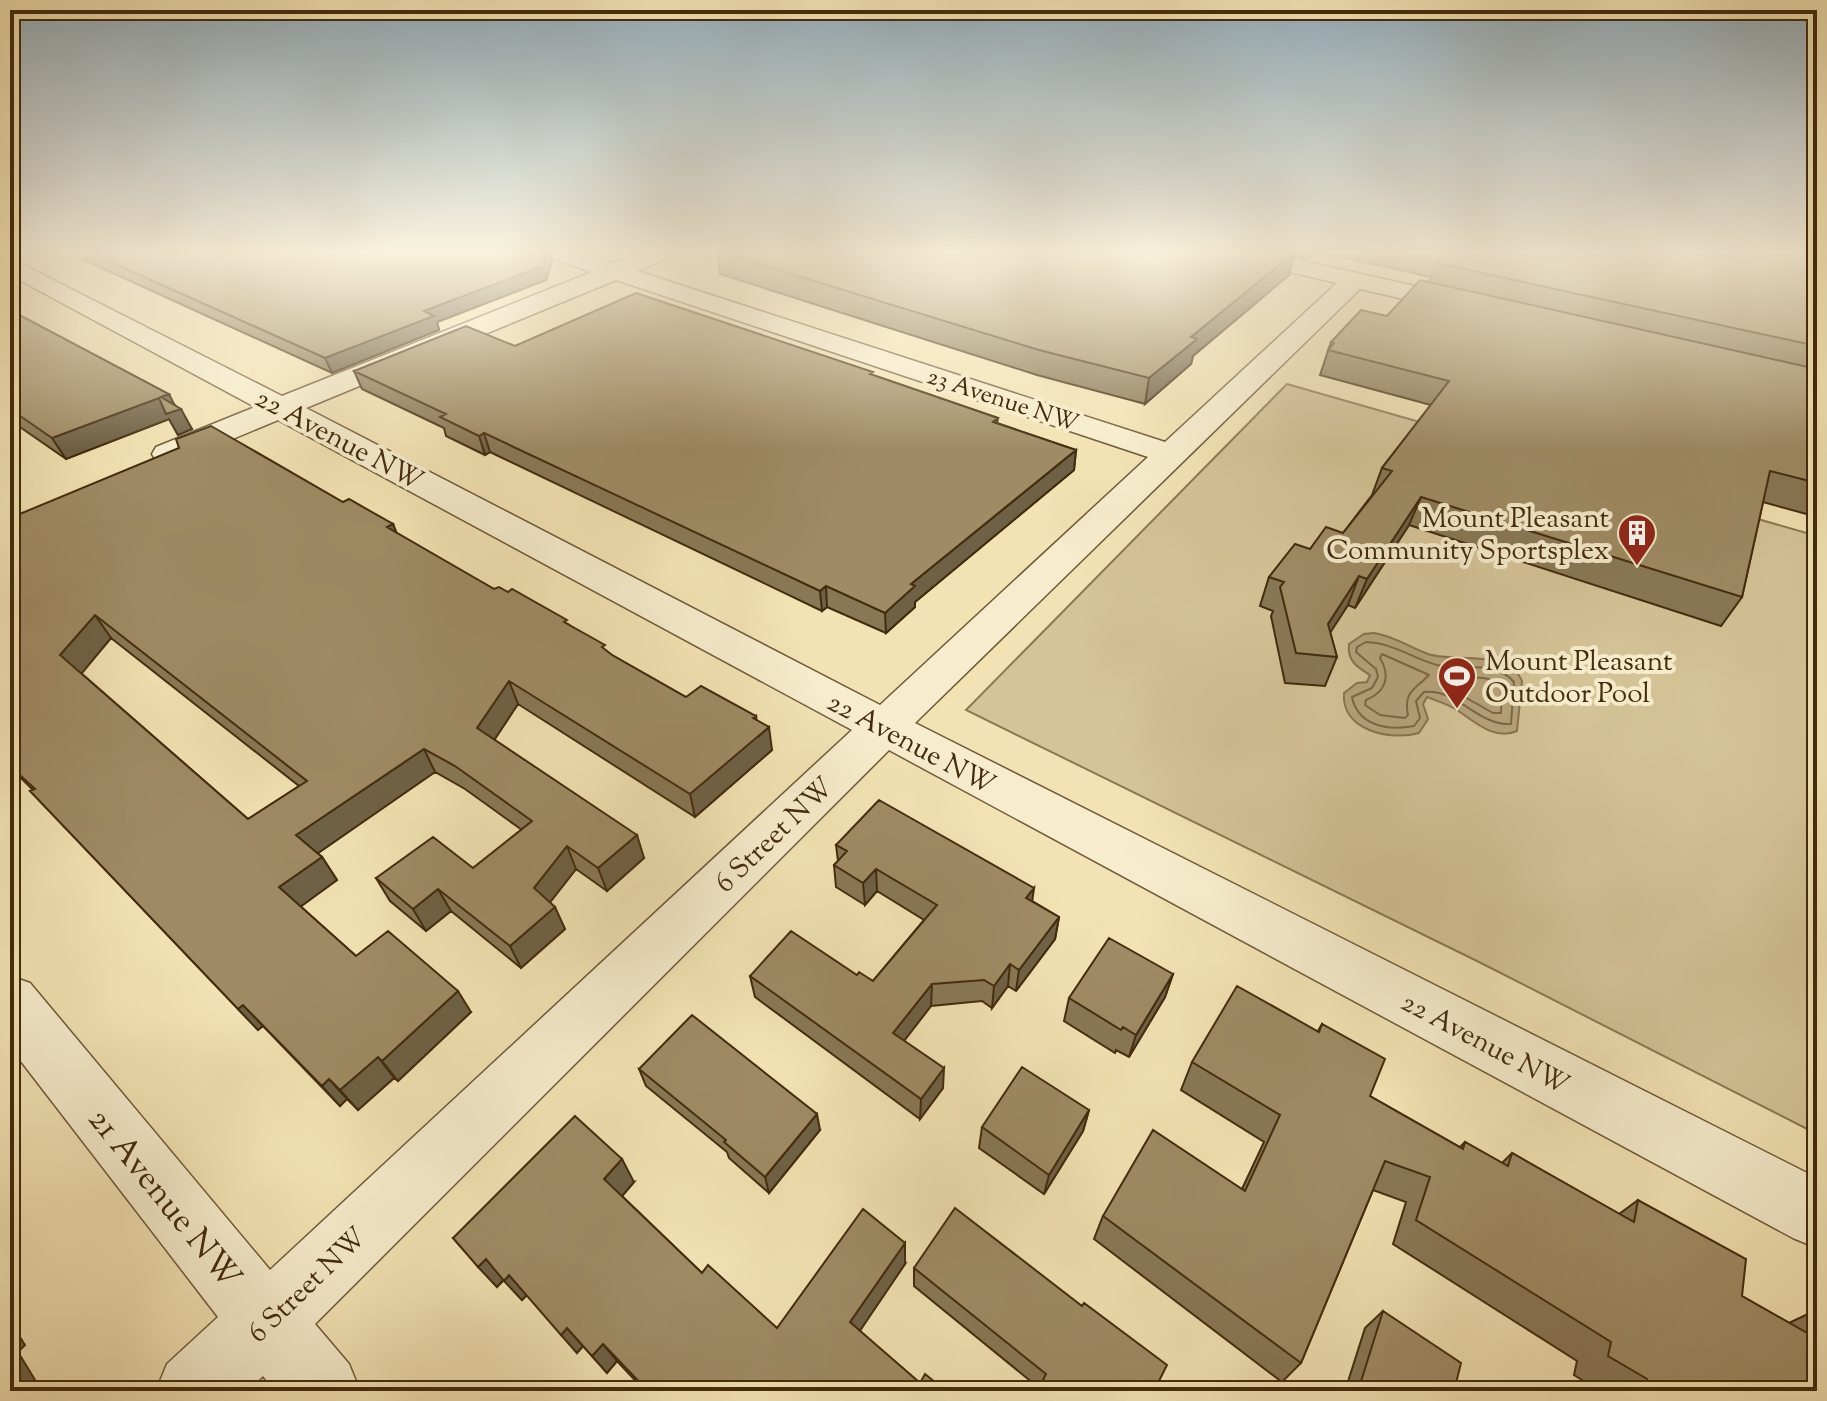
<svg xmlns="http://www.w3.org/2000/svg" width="1827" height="1401" font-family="'Sorts Mill Goudy',serif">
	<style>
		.green { fill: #d5c498; stroke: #8c7853; stroke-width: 2 }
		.water { fill: #b7a47c; stroke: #897450; stroke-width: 2 }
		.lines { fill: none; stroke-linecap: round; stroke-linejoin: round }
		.shore { stroke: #7d6845; stroke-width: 2 }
		.minor-casing { stroke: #6f5938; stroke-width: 3 }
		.minor { fill: #f7edce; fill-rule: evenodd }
		.wall { fill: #897856; stroke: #432b0e; stroke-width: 2; fill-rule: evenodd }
		.shaded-wall { fill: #6f6146; stroke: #432b0e; stroke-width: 2 }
		.building { fill: #9f8b64; stroke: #432b0e; stroke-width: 2; fill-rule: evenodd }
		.labels { text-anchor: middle; stroke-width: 8; stroke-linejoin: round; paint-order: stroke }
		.far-street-label { font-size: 24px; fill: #432b0e; stroke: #f7edce }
		.street-label { font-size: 28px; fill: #432b0e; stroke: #f7edce }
		.poi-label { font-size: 28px; fill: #432b0e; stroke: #f7edce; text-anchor: end }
		.near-street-label { font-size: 34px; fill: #432b0e; stroke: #f7edce }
	</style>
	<rect width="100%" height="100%" fill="#f3e3b4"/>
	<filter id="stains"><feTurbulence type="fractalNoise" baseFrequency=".0025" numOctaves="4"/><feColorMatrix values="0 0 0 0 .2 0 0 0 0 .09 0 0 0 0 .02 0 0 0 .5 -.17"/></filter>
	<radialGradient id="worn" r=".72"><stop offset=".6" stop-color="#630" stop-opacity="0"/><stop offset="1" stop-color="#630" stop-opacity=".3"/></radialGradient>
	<path class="green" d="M1287,384L1817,536V1134L1479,962L966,710Z"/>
	<path class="water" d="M1374,633C1394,636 1409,647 1428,654C1455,663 1508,648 1522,681L1517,731C1495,741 1475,722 1457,710C1448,704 1437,701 1427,697L1423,704L1428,719L1419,733C1391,741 1341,731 1344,693L1357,683L1367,682L1370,675C1357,667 1347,661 1349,644L1364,634Z"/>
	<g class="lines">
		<path class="shore" d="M1366,642C1393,643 1412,658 1437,665C1464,671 1494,659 1514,682L1511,724C1478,726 1457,688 1424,692L1416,701L1420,718L1414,726C1388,731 1358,726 1352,697L1372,688L1378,677L1376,669L1356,652L1357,647Z
			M1382,654L1429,675C1416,689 1403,691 1408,715L1405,718L1380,715L1365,705L1366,700C1386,692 1391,676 1380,658Z
			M1444,676L1484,678L1502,683L1501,713H1493L1442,684L1440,679Z"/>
		<g class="minor-casing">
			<path id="minor" d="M550,254H584L614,263L637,254H669L665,259L637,271L1165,442L1337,283L1233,259L1229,254H1271L1478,300L1482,306L1478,312L1469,314L1360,289L915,723L1817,1178V1248L1793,1238L889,750L315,1324L349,1364L360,1391H275L263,1376L247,1391H156L167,1364L218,1317L10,1047V976L30,983L270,1270L852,730L278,420L180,461L168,464L156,461L152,454L156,447L255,407L10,275V258L282,396L592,272L554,259ZM616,280L1148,457L880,705L306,408Z"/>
		</g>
		<use href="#minor" class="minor"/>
	</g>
	<path class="wall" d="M71,254H550L552,261L546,280L437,322L439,330L332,373Z
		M718,254H1314L1307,259L1294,256L1289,275L1193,356L1191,364L1145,404L1037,375L720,274Z
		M1328,254H1817V517L1763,502L1742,597L1721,626L1409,525L1355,608L1348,605L1330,632L1337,657L1325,686L1285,683L1271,616L1273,611L1260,606L1269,577L1310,549L1343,533L1372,495L1382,468L1431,405L1320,375L1331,342L1387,316L1429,282L1431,277Z
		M10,310L175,405L192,429L178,435L169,419L66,459L14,423L10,425Z
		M515,346L873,375L998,418L997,423L1076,450L1074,470L915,602V607L886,633L827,607L822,611L490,452L485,455L446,436L444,428L362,389L354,371Z
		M343,502L393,524L396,533L494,589L568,624L612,655L686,697L756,716V720L772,750L695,817L518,704L494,740L644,858L607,891L576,869L550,902L565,929L521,968L451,911L426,931L390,901L376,878L473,868L522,830L465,789L435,772L317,853L322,857L337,880L300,906L356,956L471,1012L398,1081L394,1078L358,1110L347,1099L340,1106L263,1026L258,1030L30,791L33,790L10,767V754L19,749L10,740V518ZM111,638L299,786L248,819L81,673Z
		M836,845L1032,901L1059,917L1055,939L1016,991L1008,986L992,1008L982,1001L931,1006L904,1040L943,1088L920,1119L755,997L750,976L857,975L873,981L924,920L877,891L865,905L836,887L834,865L838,861Z
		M1173,974L1165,997L1129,1057L1116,1050L1115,1053L1064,1021L1069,998Z
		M1322,1024L1370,1096L1460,1147L1465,1142L1502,1163L1512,1153L1619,1214L1638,1200L1742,1296L1789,1323L1812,1312L1817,1391H1600L1574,1375L1577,1361L1393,1244L1406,1202L1373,1190L1301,1363L1282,1382L1094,1239L1103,1216L1242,1189L1264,1142L1181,1090L1192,1062L1318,1031Z
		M639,1069L820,1130L769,1193L729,1158L727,1152L646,1086Z
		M1089,1110L1083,1131L1044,1194L979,1148L982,1127Z
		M634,1182L622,1196L702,1273L777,1328L905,1264L859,1331L920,1383L946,1391H645L617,1361L607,1373L583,1346L577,1353L527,1295L522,1300L504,1280L497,1287L453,1238Z
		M914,1268L1154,1391H1038L1039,1388L914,1286Z
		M1383,1311L1454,1391H1345L1365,1328Z"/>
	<path class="shaded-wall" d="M547,254H550L552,261L546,280L437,322L439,330L332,373L325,358Z
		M1293,254H1294L1289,275L1193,356L1191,364L1145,404L1149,378L1191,337Z
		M169,394L177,410L181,409L192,429L178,435L169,419L66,459L52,438Z
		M484,433L490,452L485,455L479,436Z
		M1076,450L1074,470L915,602V607L886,633L885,613L911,584Z
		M1421,497L1409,525L1355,608L1367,579Z
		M393,524L402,546L387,527Z
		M1359,576L1348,605L1317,653L1328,624Z
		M826,586L827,607L822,611L820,591Z
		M95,615L111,638L78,678L60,655Z
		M509,681L518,704L487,751L477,728Z
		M756,716L759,736L769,727L772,750L695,817L690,794Z
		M424,749L435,772L311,858L296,835Z
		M637,835L644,858L607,891L598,868Z
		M567,846L576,869L544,910L534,888Z
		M322,857L337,880L296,910L279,887Z
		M876,869L877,891L865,905L863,883Z
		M1034,888L1031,910L1026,898Z
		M438,889L451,911L426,931L413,909Z
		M555,907L565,929L521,968L510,946Z
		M1059,917L1055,939L1016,991L1019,970Z
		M1010,964L1008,986L992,1008L994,986Z
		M1173,974L1165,997L1129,1057L1136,1035Z
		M932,984L931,1006L894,1054L893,1033Z
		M458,991L471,1012L398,1081L382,1061Z
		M243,1005L263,1026L258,1030L238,1009Z
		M378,1057L394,1078L358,1110L340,1090Z
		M944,1068L943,1088L920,1119L921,1099Z
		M329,1079L347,1099L340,1106L322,1086Z
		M1089,1110L1083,1131L1044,1194L1049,1175Z
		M817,1114L820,1130L769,1193L765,1177Z
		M622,1159L634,1182L617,1202L604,1179Z
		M905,1243V1264L853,1341L850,1322Z
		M486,1259L504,1279L497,1287L478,1267Z
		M509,1275L527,1295L522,1300L504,1281Z
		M10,1321L25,1345L18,1352L40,1388L37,1391H10Z
		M567,1328L583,1346L577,1353L561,1335Z
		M603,1344L617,1361L607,1373L592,1356Z"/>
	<path class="building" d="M93,254H547L543,266L424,311L434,316L325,358Z
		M726,254H1293L1191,337L1197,339L1149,378L1039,350Z
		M1439,254H1817V346L1436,263L1444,255Z
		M1420,280L1817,369V483L1770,471L1742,597L1421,497L1367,579L1359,576L1328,624L1337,657L1296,653L1280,587L1284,582L1269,577L1295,544L1310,549L1326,527L1343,533L1392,471L1382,468L1449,381L1328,350L1334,343L1331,342L1361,310L1387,316Z
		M636,293L873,372L870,374L998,418L993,422L1076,450L911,584L915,586L885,613L826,586L820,591L484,433L479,436L440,417L446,414L354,371L466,326L515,346Z
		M10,310L169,394L161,397L181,409L166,414L159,398L52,438L10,409Z
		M211,426L343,502L349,499L393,524L387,527L494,589L499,587L508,592L512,589L567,620L564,622L605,645L602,647L612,655L686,697L701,686L756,716L753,718L769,727L690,794L509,681L477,728L637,835L598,868L567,846L534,888L555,907L510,946L438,889L413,909L376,878L433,837L473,868L532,821L455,766L424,749L296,835L322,857L279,887L356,956L388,931L458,991L382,1061L378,1057L340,1090L329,1079L322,1086L243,1005L238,1009L30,791L35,789L10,766V754L20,749L10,738V518L179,448L176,439ZM95,615L307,781L248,819L60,655Z
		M879,800L1034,888L1026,898L1059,917L1019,970L1010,964L994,986L984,980L932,984L893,1033L944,1068L921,1099L750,976L791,931L857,975L859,972L873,981L937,905L876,869L863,883L834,865L847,851L836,845Z
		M1109,938L1173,974L1136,1035L1123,1027L1121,1030L1069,998Z
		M1237,986L1319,1032L1322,1024L1385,1059L1370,1096L1463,1149L1465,1142L1508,1166L1512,1153L1634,1222L1638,1200L1746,1259L1742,1296L1809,1334L1812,1312L1817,1315V1391H1645L1647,1379L1608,1356L1611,1342L1416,1220L1430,1177L1385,1161L1301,1363L1103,1216L1153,1130L1245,1191L1280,1115L1192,1062Z
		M692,1015L817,1114L765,1177L724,1142L726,1140L639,1069Z
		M1022,1067L1089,1110L1049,1175L982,1127Z
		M575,1116L622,1159L604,1179L702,1273L708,1265L777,1328L863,1209L905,1243L850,1322L920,1383L925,1374L946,1391H648L603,1344L592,1356L567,1328L561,1335L509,1275L504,1281L486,1259L478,1267L453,1238Z
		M955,1208L1082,1306L1084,1303L1167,1365L1154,1391H1043L1039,1388L1046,1374L914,1268Z
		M1383,1311L1461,1363L1454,1391H1358Z"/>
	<linearGradient id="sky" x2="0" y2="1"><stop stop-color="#94aebd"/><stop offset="0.56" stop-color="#faf2dd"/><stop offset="1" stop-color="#faf2dd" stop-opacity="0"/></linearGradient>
	<rect width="1827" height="450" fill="url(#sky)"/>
	<defs>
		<g id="building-pin" transform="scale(2)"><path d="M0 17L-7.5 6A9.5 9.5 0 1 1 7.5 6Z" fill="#8f2418" stroke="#f7edce"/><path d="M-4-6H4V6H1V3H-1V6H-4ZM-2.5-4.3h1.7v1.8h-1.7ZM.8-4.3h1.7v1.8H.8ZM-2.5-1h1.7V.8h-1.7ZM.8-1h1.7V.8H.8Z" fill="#fff"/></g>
		<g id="stadium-pin" transform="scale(2)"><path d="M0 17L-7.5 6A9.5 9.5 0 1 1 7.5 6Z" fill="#8f2418" stroke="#f7edce"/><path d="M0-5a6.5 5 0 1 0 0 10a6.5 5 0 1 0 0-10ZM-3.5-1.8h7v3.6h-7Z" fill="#fff"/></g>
	</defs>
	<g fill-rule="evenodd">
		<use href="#building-pin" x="1637" y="533"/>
		<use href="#stadium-pin" x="1457" y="676"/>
	</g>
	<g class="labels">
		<g class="far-street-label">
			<text transform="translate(1003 399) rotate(18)" y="8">23 Avenue NW</text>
		</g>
		<g class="street-label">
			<text transform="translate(340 438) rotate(28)" y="10">22 Avenue NW</text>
			<text transform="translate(912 742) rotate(28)" y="10">22 Avenue NW</text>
			<text transform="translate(773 834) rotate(-44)" y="10">6 Street NW</text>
			<text transform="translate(1486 1042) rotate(28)" y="10">22 Avenue NW</text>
			<text transform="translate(306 1284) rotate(-44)" y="10">6 Street NW</text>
		</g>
		<g class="poi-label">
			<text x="1609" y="527">Mount Pleasant<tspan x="1609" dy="32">Community Sportsplex</tspan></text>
			<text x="1485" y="670" text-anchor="start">Mount Pleasant<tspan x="1485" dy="32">Outdoor Pool</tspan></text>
		</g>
		<g class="near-street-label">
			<text transform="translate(166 1197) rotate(51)" y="12">21 Avenue NW</text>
		</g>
	</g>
	<rect width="1827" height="1401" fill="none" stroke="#f3e3b4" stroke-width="40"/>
	<rect x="12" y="12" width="1803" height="1377" fill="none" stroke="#432b0e" stroke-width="4"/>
	<rect x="20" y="20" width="1787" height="1361" fill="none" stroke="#432b0e" stroke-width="2"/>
	<rect width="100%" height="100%" filter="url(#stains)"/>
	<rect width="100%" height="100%" fill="url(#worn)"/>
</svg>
